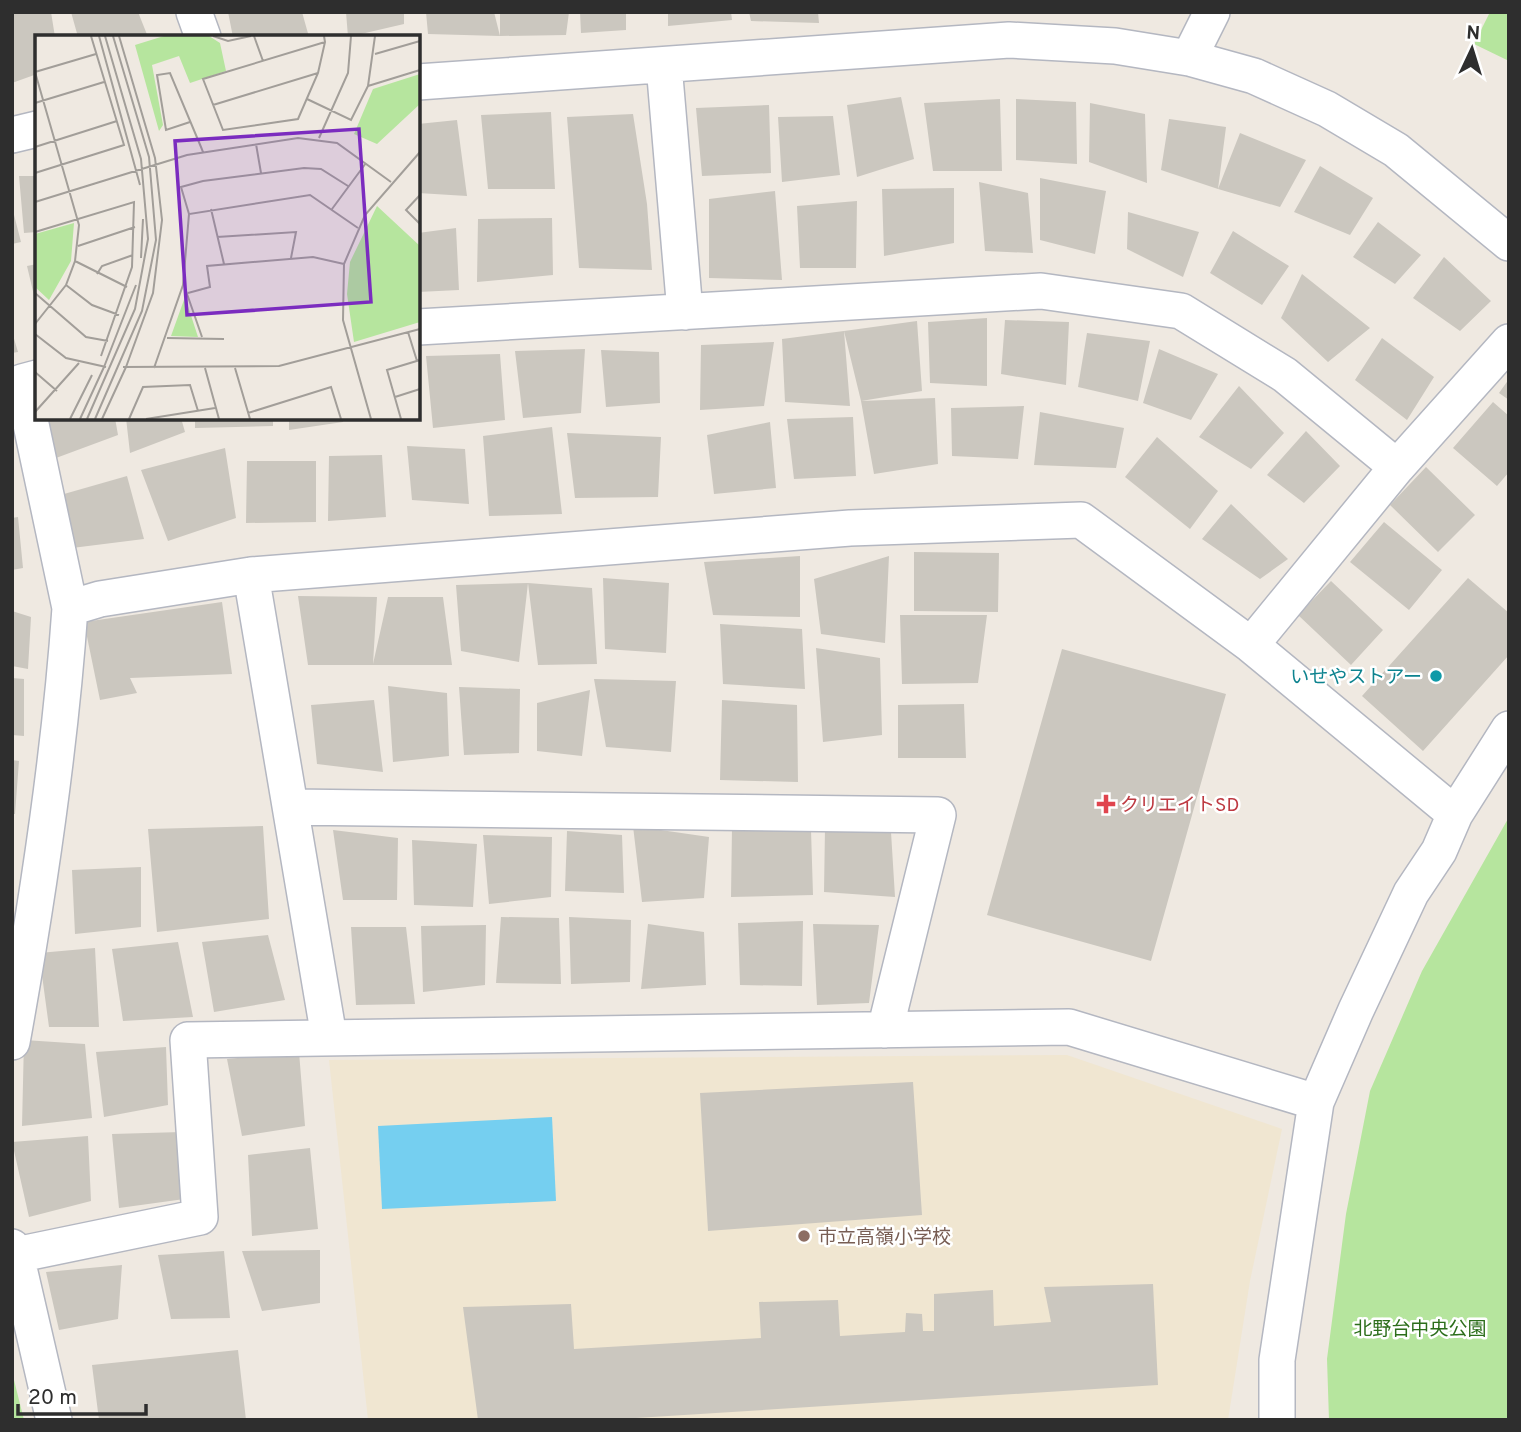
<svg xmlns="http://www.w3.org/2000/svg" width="1521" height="1432" font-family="Overpass,'Noto Sans JP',sans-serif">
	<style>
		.education { fill: #f0e6d1 }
		.green { fill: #b6e59e }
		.water { fill: #75cff0 }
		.building { fill: #cbc7bf }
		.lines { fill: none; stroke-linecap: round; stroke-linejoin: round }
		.minor-casing { stroke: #b4b7c1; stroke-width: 38 }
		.minor { stroke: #fff; stroke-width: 35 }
		.culture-dot { fill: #0f9aa8; stroke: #fff; stroke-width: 2.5 }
		.health-dot { fill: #e0444e; stroke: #fff; stroke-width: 2.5 }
		.education-dot { fill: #8d6e63; stroke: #fff; stroke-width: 2.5 }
		.labels { text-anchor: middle; stroke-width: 5; stroke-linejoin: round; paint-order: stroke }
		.culture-label { font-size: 19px; fill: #0d838f; stroke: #fff; text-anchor: end }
		.health-label { font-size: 19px; fill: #be3a42; stroke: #fff; text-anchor: start }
		.education-label { font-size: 19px; fill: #785e54; stroke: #fff; text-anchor: start }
		.park-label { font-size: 19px; fill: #2c6e1b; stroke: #fff }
		.inset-road { fill: none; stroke: #a29e99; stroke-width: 2 }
		.view { fill: #7b2cbf; fill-opacity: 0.15; stroke: #7b2cbf; stroke-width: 3.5 }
		.inset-edge { fill: none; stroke: #2e2e2e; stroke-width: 3.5 }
	</style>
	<rect width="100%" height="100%" fill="#efe9e1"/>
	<path class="education" d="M1067,1055L1282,1129L1250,1281L1228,1420H368L329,1060Z"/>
	<path class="green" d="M1490,12H1509V61L1474,44Z
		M1509,817V1420H1329L1327,1359L1346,1214L1370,1091L1422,971Z
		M12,1372L24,1420H12Z"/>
	<path class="water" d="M552,1117L556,1201L382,1209L378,1126Z"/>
	<path class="building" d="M12,12H51L55,37H37V74L12,83Z
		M71,12H138L148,37H78Z
		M228,12H302L309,37H233Z
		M346,12H404V24L348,37Z
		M426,12H494L500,36L428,34Z
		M500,12H569L566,35L500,36Z
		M580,12H626V30L581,33Z
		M668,12H731L732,20L668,26Z
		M749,12H818L819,23L751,21Z
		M901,97L914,159L857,177L847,105Z
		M1000,99L1002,171H933L924,103Z
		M1016,99L1076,102L1077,164L1016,160Z
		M1090,103L1145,114L1147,183L1089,162Z
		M769,105L771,173L702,176L696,108Z
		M551,112L555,189H488L481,115Z
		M633,114L647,204L652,270L579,268L567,117Z
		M833,116L840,175L782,182L778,117Z
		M1169,119L1226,127L1218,189L1161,170Z
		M457,120L467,196L418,193V124Z
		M1240,133L1306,160L1280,207L1218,189Z
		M1320,166L1373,198L1350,235L1294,212Z
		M19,176H37V232L24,233Z
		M1040,178L1106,191L1095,254L1040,240Z
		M979,182L1028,193L1033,253L985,251Z
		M954,188V243L884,256L882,189Z
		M775,191L782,280L709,278V199Z
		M857,201L856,268H800L797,206Z
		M12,207L21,242L12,244Z
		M1128,212L1199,232L1183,277L1127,249Z
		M552,218L553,275L477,282L478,219Z
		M1378,222L1421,255L1395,284L1353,257Z
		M456,228L459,290L418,292V233Z
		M1233,231L1289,266L1262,305L1210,273Z
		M1444,257L1491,301L1460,331L1413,298Z
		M37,264V303L36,304L27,266Z
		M1302,274L1370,328L1328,362L1281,318Z
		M987,318V386L930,383L928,322Z
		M1005,320L1069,322L1066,385L1001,374Z
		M917,321L922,391L861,401L935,398L938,464L874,474L861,401L844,331L850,406L785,402L782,339L844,331Z
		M12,332L18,352L12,353Z
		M1087,333L1150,341L1138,401L1078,387Z
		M1382,338L1434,377L1407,420L1355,380Z
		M774,342L764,406L700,410L701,345Z
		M585,349L581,413L523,418L515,351Z
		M1159,349L1218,374L1191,420L1143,403Z
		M601,350L659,352L660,403L606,407Z
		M500,354L505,420L433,428L426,356Z
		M1509,379V400L1499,393Z
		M1239,386L1284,433L1251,469L1199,437Z
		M1493,402L1509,416V472L1497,486L1453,448Z
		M1024,406L1018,459L952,456L951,408Z
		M1040,412L1124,428L1116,468L1034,465Z
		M853,417L856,476L794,479L787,419Z
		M48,418H115L118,435L56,458Z
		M126,418H181L185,432L130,453Z
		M195,418H273V426L195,428Z
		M289,418H344L343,422L289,430Z
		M770,422L776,488L714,494L707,435Z
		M552,427L562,514L489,516L483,436Z
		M1306,431L1340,466L1304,503L1267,475Z
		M567,433L661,437L658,497L575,498Z
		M1157,437L1218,491L1190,529L1125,477Z
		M407,446L465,449L469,504L412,500Z
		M225,448L236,518L168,541L141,470Z
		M382,455L386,517L328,521L329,456Z
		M247,461H316V522L246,523Z
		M1426,467L1475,515L1438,552L1390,505Z
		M127,476L144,539L64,549L57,496Z
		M1231,504L1288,559L1260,579L1202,539Z
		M18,517L23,568L12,570V518Z
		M1384,522L1442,570L1409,610L1350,562Z
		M914,552L999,553L998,612L914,611Z
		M800,556V617L713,615L704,562Z
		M889,556L885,643L821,634L814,579Z
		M603,578L669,583L666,653L605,649Z
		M1468,578L1509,613V655L1423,751L1362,696Z
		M1331,581L1383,630L1351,665L1298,615Z
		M528,583L519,662L461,651L456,585L528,583L592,588L597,664L538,665Z
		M298,596L377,597L373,664L388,597H443L452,665H308Z
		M222,602L232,674L130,678L137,693L100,700L84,622Z
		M12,611L31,617L28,669L12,666Z
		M900,615H987L978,683L902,684Z
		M720,624L802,629L805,689L723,684Z
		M816,648L880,658L882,735L823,742Z
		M1062,649L1226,694L1151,961L987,915Z
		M12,678L24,679V736L12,735Z
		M594,679L676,681L671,752L606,747Z
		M388,686L447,693L449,756L393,762Z
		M459,687L520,689L519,753L464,755Z
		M590,690L582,756L537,751V703Z
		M374,700L383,772L317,764L311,705Z
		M722,700L797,705L798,782L720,780Z
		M964,704L966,758H898V705Z
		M12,760L19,761L15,814H12Z
		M263,826L269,919L157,932L148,829Z
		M633,826L709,837L704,898L642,902Z
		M732,827L811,830L813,895L731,897Z
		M825,828L891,832L895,897L824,892Z
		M333,830L398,838L397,900H343Z
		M567,831L622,835L624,893L565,891Z
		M483,835L552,837L551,897L489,904Z
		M412,840L477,844L473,907L414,905Z
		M141,867V927L75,934L72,870Z
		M501,917L559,918L561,984L496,983Z
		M569,917L631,920L630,982L571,984Z
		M803,921L802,986L740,985L738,923Z
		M648,924L704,932L706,985L641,989Z
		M813,924L879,925L869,1003L817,1005Z
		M486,925L485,985L423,992L421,926Z
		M351,927H406L415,1004L356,1005Z
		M268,935L285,1000L214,1012L202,942Z
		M178,942L193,1017L123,1021L112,949Z
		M95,948L99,1027H49L39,953Z
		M24,1040L85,1044L92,1118L22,1126Z
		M166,1047L168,1105L104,1117L96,1052Z
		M299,1052L305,1126L242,1136L227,1059Z
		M913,1082L922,1215L708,1231L700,1093Z
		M182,1132L199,1197L119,1208L112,1134Z
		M88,1136L91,1201L29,1217L12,1142Z
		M310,1148L318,1229L252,1236L248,1155Z
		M320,1250V1303L262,1311L242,1251Z
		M224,1251L230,1318L171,1319L158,1255Z
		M122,1265L118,1319L59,1330L46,1272Z
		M1153,1284L1158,1385L604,1420H478L463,1307L571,1304L574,1349L761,1338L759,1302L838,1300L840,1336L905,1332L906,1313L922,1314L923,1331H934V1294L993,1290L994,1326L1051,1322L1044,1287Z
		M238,1350L246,1420H99L92,1365Z"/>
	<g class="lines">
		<g class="minor-casing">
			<path id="minor" d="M194,12L203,37
				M1189,58L1212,12
				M664,65L685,312
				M418,82L1009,40L1115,46L1189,58L1254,76L1327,109L1396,150L1509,243
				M12,135L37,129
				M418,327L1041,291L1181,311L1285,375L1397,467
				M37,378L22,382L70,608
				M251,575L329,1037
				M1251,645L1397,467L1509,342
				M291,807L938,815L885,1030
				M12,1042C38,898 60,754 70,608L100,599L251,575L850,528L1081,520L1251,645L1455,814
				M12,1247L16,1255L54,1420
				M16,1255L200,1217L188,1040L1069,1027L1316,1102
				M1277,1420V1360L1316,1102L1356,1010L1411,893L1439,851L1455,814L1509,729"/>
		</g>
		<use href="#minor" class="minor"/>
	</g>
	<circle class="culture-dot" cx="1436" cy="676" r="7"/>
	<path class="health-dot" d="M1102.5 793.5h7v7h7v7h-7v7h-7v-7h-7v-7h7z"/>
	<circle class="education-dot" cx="804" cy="1236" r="7"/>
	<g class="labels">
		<g class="culture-label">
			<text x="1422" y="683">いせやストアー</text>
		</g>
		<g class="health-label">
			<text x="1120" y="811">クリエイトSD</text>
		</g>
		<g class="education-label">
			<text x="818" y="1243">市立高嶺小学校</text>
		</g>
		<g class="park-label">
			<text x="1420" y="1335">北野台中央公園</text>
		</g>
	</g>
	<g transform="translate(35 35)">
		<rect width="385" height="385" fill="#efe9e1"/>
		<path d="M129,1H174L185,8L191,36L155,48L144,21L117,30L128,90L124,96L100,10ZM385,39V69L342,109L319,99L338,54ZM342,171L385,211V287L319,307L312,259L315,227ZM39,188L36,226L14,265L0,252V199ZM150,262L163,302L136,301Z" fill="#b6e59e"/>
		<path class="inset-road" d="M64,1L105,150M84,1L120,123L127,185L118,258L91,332M178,1L193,6L216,1M219,1L228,26M289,1L290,7L283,38L263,84L188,95L168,44L290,7M340,19L385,6M333,51L385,35M272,64L316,85L333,51L340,1M0,68L69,47M178,70L283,38M155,87L131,95L122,40L135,38L166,112L168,117M284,103L313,38L316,1M221,109L226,138M0,112L82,86M0,138L89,110L56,1M385,160L371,175L385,189M0,167L152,120L263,103L302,108L356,147M176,174L189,229M297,174L331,128M154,179L146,152L168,146L269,133L286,134L313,151M0,197L99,167L97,232L66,321M182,202L261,197L256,223M43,211L100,192M106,223L108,184M40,226L92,252M62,239L67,231L98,220M31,250L57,270L84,280M151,256L167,302M0,258L51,302L73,306M153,258L175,252L172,231L278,222L309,229M0,289L31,250L40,226L44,190L0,37L61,19M373,297L382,326M0,299L31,323L71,332M132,303L189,304M69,332L101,250M88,332L244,331L385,294M119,333L148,250L154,179L275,160L323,193M170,333L184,384M200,333L215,384M0,337L22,356M360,362L385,354M0,377L44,328M213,378L296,352L306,384M35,384L57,340M45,384L69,332M52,384L100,274L113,204L106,124L70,1M60,384L107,276L121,205L114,122L78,1M67,384L91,332M94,384L108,352L155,350L163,376M111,384L180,373M336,384L308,285L309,229L330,180L385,117M366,384L352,335L385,325"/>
		<path class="view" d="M324,94L336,267L152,280L140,106Z"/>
		<rect width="385" height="385" class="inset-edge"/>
	</g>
	<rect width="1521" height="1432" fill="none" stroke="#2e2e2e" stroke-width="28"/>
	<g transform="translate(1472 49) rotate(4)" stroke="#ffffff" stroke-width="5" paint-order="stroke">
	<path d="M0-5L12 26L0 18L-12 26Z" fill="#2e2e2e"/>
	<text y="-10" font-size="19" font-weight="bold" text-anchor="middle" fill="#2e2e2e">N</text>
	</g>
	<path d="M18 1404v10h128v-10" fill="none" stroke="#2e2e2e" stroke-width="3.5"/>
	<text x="28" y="1404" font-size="21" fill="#2e2e2e" stroke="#ffffff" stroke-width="5" paint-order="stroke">20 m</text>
</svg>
